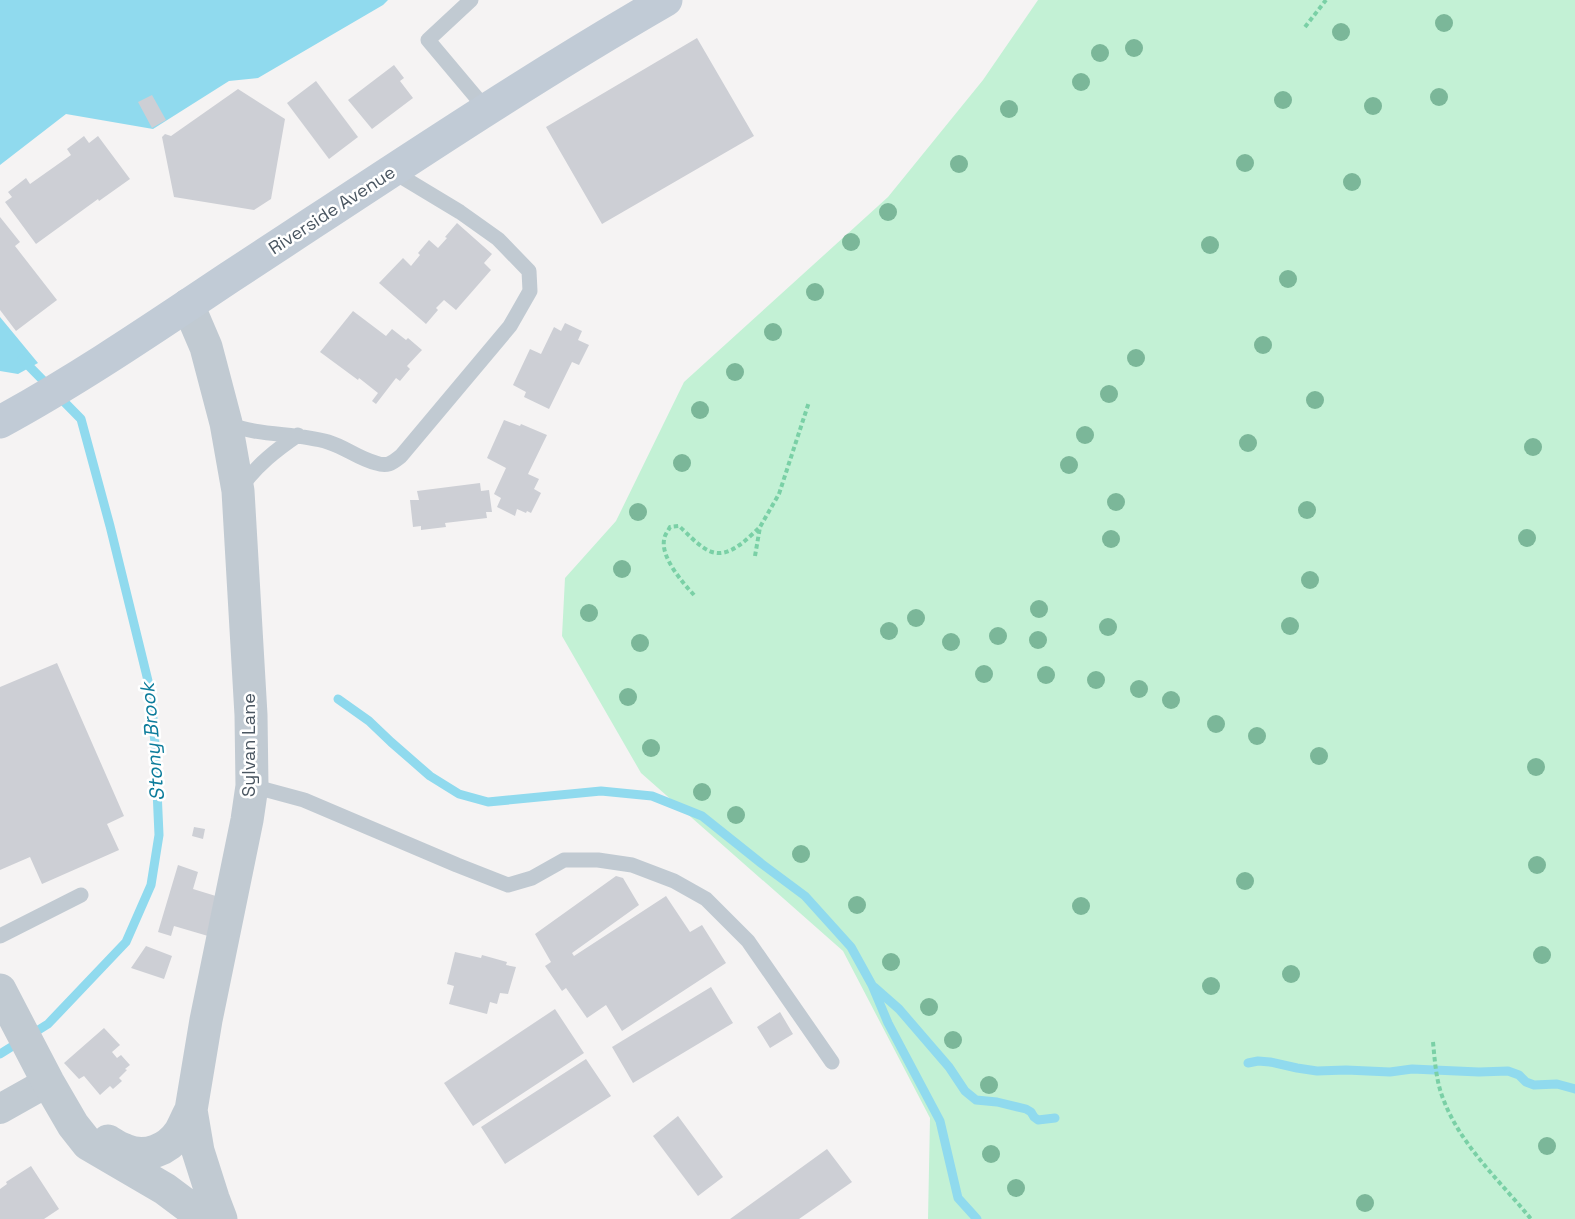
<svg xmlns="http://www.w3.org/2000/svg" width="1575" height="1219" font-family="'Space Grotesk',sans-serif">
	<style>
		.green { fill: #c3f1d5 }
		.water { fill: #90daee }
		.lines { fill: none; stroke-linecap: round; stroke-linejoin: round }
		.stream { stroke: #90daee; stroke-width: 9 }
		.building { fill: #cdcfd5 }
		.path { stroke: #7ad0a6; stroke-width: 4; stroke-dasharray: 4.5 3; stroke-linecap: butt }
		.service { stroke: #c1cad2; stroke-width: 15 }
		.minor { stroke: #c1cad2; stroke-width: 30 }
		.tertiary { stroke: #c1cad2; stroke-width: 33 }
		.secondary { stroke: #c1cbd6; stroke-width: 33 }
		.tree { fill: #7bb799 }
		.labels { text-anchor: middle; stroke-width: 5; stroke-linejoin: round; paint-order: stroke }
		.street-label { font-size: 18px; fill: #4a5661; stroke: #fff }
		.water-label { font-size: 20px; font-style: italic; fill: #0c7c9b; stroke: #fff }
	</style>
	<rect width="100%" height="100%" fill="#f5f3f3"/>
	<path class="green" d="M1038,0H1575V1219H928L930,1118L843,951L641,773L562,636L565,578L616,521L684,382L888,197L983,80Z"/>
	<path class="water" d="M0,0H388L383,5L258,78L229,81L153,129L66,114L0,165Z
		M0,317L38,363L18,374L0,371Z"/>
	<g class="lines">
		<path class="stream" d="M338,699L369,721L391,742L430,776L459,794L488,802L601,791L652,796L702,816L762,864L805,896L851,947L872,985L888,1023L940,1121L958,1198L977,1219
			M874,987L899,1009L949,1067L965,1091L976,1100L997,1102L1026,1109L1031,1112L1034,1117L1038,1120L1055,1118
			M0,1054L48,1024L126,942L151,885L159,835L155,745L151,693L110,526L81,419L22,359
			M1248,1063L1258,1061L1270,1062L1297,1068L1317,1071L1346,1070L1390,1072L1412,1069L1479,1072L1508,1071L1519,1075L1526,1082L1534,1085L1557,1084L1575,1089"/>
	</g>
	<path class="building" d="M697,38L754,136L602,224L546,127Z
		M394,65L404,78L400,81L413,98L372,129L348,100Z
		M316,81L358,137L329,159L287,103Z
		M238,89L285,119L271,199L254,210L174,197L162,137L165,134L171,136Z
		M152,95L166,120L152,128L138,102Z
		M84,136L89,143L98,136L130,179L99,201L98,199L36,244L5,202L12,197L8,192L26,178L30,184L71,155L67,149Z
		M0,217L20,242L15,246L57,300L16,331L0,310Z
		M457,223L492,254L484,263L491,270L456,310L444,300L436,308L438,310L426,324L379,283L403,258L411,266L420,255L418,253L429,240L438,248L447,238L445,237Z
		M353,311L386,336L392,329L406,340L408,338L422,350L407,366L410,369L400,381L396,378L376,404L372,401L378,393L359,378L358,380L320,352Z
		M565,323L582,331L578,340L589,345L579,365L572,362L549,409L524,397L526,392L513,385L530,349L541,354L554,327L561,331Z
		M504,420L520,426L521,424L547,435L528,474L539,479L534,489L541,493L531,513L527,511L526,513L517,509L515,516L497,507L501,498L494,494L506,468L487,458Z
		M480,483L481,491L489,490L492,512H486L487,518L445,523L446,527L421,530V526L413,527L410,500H419L417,491Z
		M57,663L124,816L107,824L119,850L42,884L30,857L0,870V687Z
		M194,827L205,829L203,839L192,836Z
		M178,865L198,872L193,889L219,897L208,936L174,926L171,936L158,932Z
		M616,876L623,878L639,905L572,953L574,956L666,896L690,932L702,925L726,963L622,1031L606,1005L587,1018L566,988L562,991L545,966L551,962L535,934Z
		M146,946L172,956L164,979L131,968Z
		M455,952L481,958L482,955L507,962L506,965L516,967L508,994L500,993L497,1004L490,1002L487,1014L449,1004L454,986L447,984Z
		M711,987L733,1023L633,1083L612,1047Z
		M555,1009L584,1053L473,1126L444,1083Z
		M780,1012L793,1034L770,1048L757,1027Z
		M104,1028L120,1045L112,1052L117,1058L121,1055L130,1065L125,1069L127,1070L119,1078L122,1081L113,1089L110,1086L100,1095L84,1076L79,1079L64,1063Z
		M586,1059L611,1096L505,1164L481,1127Z
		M678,1116L723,1177L698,1196L653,1136Z
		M827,1149L852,1182L799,1219H730Z
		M31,1166L59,1209L44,1219H0V1189L7,1184L6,1182Z"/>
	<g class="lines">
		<path class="path" d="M1305,27L1326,0
			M755,556L760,527L779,494L809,402
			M694,595C683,583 661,558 664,540C664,536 668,531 670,527L679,526C688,534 700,548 712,552C730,558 748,538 760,527
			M1433,1042C1435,1062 1436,1082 1444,1101C1462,1147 1501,1182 1531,1219"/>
		<path class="service" d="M471,0L428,40L486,109
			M227,423C259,437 295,432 328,442C345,447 359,459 376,463C388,467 392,463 401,456L510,326L530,291L529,271L498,239L460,212L392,171
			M241,487C257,465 276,450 298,435
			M252,786L304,800L457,865L508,885L532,878L564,860H598L632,865L674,881L706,899L748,941L832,1062
			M0,936L81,895"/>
		<path class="minor" d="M0,1109L48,1082"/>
		<path class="tertiary" d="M188,305L206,347L226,423L238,491L251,715L252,786L247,820L206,1020L191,1110L198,1151L213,1198L221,1219
			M0,990L48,1082L73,1125L88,1144L165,1189L205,1219
			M108,1141C113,1144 119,1148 125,1150C145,1159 168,1150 180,1132C184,1125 187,1117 191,1110"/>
		<path class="secondary" d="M0,422C79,379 155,327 230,277C374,183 517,86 666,0"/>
	</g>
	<g class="tree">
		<circle cx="1444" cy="23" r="9"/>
		<circle cx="1341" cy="32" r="9"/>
		<circle cx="1134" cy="48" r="9"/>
		<circle cx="1100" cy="53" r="9"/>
		<circle cx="1081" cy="82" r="9"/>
		<circle cx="1439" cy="97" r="9"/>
		<circle cx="1283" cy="100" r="9"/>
		<circle cx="1373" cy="106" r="9"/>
		<circle cx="1009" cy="109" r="9"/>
		<circle cx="1245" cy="163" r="9"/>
		<circle cx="959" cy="164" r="9"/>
		<circle cx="1352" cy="182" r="9"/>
		<circle cx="888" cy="212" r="9"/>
		<circle cx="851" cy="242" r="9"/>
		<circle cx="1210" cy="245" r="9"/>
		<circle cx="1288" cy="279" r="9"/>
		<circle cx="815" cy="292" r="9"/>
		<circle cx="773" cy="332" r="9"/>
		<circle cx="1263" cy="345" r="9"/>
		<circle cx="1136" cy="358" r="9"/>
		<circle cx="735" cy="372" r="9"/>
		<circle cx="1109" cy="394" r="9"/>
		<circle cx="1315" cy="400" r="9"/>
		<circle cx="700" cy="410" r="9"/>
		<circle cx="1085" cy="435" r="9"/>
		<circle cx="1248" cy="443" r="9"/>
		<circle cx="1533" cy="447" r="9"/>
		<circle cx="682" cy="463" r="9"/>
		<circle cx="1069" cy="465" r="9"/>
		<circle cx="1116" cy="502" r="9"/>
		<circle cx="1307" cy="510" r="9"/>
		<circle cx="638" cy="512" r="9"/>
		<circle cx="1527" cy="538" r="9"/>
		<circle cx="1111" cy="539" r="9"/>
		<circle cx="622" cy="569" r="9"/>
		<circle cx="1310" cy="580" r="9"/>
		<circle cx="1039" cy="609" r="9"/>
		<circle cx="589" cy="613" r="9"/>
		<circle cx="916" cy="618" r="9"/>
		<circle cx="1290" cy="626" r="9"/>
		<circle cx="1108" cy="627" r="9"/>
		<circle cx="889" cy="631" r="9"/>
		<circle cx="998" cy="636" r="9"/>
		<circle cx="1038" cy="640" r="9"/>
		<circle cx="951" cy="642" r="9"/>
		<circle cx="640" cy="643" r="9"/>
		<circle cx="984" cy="674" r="9"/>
		<circle cx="1046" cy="675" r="9"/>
		<circle cx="1096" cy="680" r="9"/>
		<circle cx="1139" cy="689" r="9"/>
		<circle cx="628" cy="697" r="9"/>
		<circle cx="1171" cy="700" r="9"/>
		<circle cx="1216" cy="724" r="9"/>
		<circle cx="1257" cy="736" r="9"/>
		<circle cx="651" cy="748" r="9"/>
		<circle cx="1319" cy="756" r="9"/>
		<circle cx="1536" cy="767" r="9"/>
		<circle cx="702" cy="792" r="9"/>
		<circle cx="736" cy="815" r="9"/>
		<circle cx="801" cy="854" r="9"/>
		<circle cx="1537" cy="865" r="9"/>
		<circle cx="1245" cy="881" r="9"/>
		<circle cx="857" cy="905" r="9"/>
		<circle cx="1081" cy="906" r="9"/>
		<circle cx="1542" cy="955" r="9"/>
		<circle cx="891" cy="962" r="9"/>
		<circle cx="1291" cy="974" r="9"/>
		<circle cx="1211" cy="986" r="9"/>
		<circle cx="929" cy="1007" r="9"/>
		<circle cx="953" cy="1040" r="9"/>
		<circle cx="989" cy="1085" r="9"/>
		<circle cx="1547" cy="1146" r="9"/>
		<circle cx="991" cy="1154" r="9"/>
		<circle cx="1016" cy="1188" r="9"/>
		<circle cx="1365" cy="1203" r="9"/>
	</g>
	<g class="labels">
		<g class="street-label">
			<text transform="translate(332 210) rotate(-33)" y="6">Riverside Avenue</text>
			<text transform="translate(249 745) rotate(-90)" y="6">Sylvan Lane</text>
		</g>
		<g class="water-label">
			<text transform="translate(152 742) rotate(-95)" y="7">Stony Brook</text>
		</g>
	</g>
</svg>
